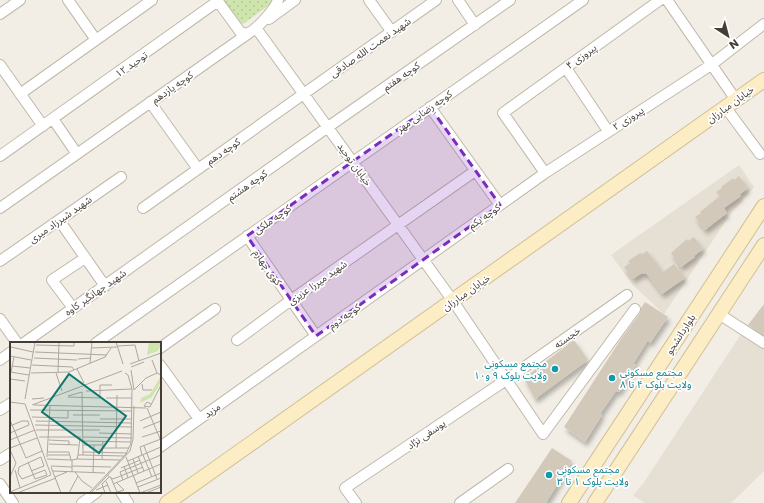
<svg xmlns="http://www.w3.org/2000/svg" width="764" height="503" font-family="Poppins,'Noto Sans Arabic',sans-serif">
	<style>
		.residential { fill: #e6dfd3 }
		.grass { fill: url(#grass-dots) }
		.building { fill: #d3c9bb; filter: url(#shadow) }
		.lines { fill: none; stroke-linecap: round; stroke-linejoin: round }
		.street-casing { stroke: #c0b8ab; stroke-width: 12 }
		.secondary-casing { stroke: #d1c096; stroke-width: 16 }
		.street { stroke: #fff; stroke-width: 10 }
		.secondary { stroke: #fdedc4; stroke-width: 14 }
		.marked { fill: #7b2cbf; fill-opacity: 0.2; stroke: #7b2cbf; stroke-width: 3; stroke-dasharray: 8 5; stroke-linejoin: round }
		.culture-dot { fill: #0f9aa8; stroke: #fff; stroke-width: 1.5 }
		.labels { text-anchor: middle; stroke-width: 3.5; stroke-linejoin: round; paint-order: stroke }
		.street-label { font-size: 10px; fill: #443e35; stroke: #fff }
		.culture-label { font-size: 10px; fill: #0d838f; stroke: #fff; text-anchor: start }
		.inset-road { fill: none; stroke: #aca89f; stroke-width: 1 }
		.view { fill: #0f766e; fill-opacity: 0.15; stroke: #0f766e; stroke-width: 2 }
		.inset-edge { fill: none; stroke: #443e35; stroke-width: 2 }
	</style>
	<defs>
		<pattern id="grass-dots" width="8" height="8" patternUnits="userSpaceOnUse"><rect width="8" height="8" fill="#cee5ae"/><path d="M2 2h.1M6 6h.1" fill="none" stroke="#b2c696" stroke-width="1.8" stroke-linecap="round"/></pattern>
		<filter id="shadow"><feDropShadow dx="2.5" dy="4.5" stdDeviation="2" flood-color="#0004"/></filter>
	</defs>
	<rect width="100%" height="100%" fill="#f2eee5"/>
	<path class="residential" d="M739,165L754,187L729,216L664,314L633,285L611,255Z
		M741,334L764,349V471L731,503H645L633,495L643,484Z"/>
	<path class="grass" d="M222,0H276L243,24L238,23Z"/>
	<path class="building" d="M739,176L748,188L739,195L741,196L724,208L727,213L705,230L695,217L701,213L700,212L720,196L716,192L722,188L721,187L733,178L734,180Z
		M694,237L703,249L694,256L695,257L681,267L671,253L687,239L688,241Z
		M647,251L663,272L674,264L685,278L662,294L646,273L644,274L642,273L633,279L624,267L630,263L628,261L640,253L642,254Z
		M645,302L668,317L650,343L648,340L633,364L636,365L619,392L616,391L600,414L602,415L585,442L564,427L621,339L640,313L641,308Z
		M764,304V335L748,325Z
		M574,340L588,360L535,399L524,378Z
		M552,448L572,461L546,503H515Z"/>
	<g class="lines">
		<g class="street-casing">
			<path id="street" d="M68,0L96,40
				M217,0L241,33C245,33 248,34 250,32C258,28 275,9 278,0
				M369,0L392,32
				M458,0L475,25
				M667,0L736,100
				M0,14L20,0
				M269,19L295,0
				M256,28L453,301L543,434L635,309
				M0,65L43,126
				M566,68L608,131
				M20,94L152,0
				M150,102L198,169
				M430,107L500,205
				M726,108L760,154
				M53,119L77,154
				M0,156L218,1
				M545,173L503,113L660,0
				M0,208L249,33
				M143,208L436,0
				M59,220L105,286
				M247,236L316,336
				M0,261L121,177
				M73,308L52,280L85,258
				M719,314L764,343
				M0,319L17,343
				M237,340L291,300L475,171
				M24,343L328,127L510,0
				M96,343L583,0
				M160,348L215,309
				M0,360L11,352
				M160,365L199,419
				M0,410L11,403
				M160,447L545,173L711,65L764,24
				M0,460L11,453
				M0,484L13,503
				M121,492L128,503
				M82,503L97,492
				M356,503L345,488L506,380L627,295
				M460,503L508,469"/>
		</g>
		<g class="secondary-casing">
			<path id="secondary" d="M167,503L764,80
				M569,503L764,206
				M595,503L764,245"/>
		</g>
		<use href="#street" class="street"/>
		<use href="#secondary" class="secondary"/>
	</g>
	<path class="marked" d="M430,107L500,205L316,336L247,236Z"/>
	<g class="culture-dot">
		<circle cx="555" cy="369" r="4"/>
		<circle cx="612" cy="378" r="4"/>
		<circle cx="549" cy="475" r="4"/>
	</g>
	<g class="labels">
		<g class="street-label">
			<text transform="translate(370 47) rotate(-35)" y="4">شهید نعمت الله صادقی</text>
			<text transform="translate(581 56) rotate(-36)" y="4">پیروزی ۴</text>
			<text transform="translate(131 64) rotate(-35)" y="4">توحید ۱۲</text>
			<text transform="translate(401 76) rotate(-35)" y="4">کوچه هفتم</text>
			<text transform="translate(172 87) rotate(-35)" y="4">کوچه یازدهم</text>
			<text transform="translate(730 104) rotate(-36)" y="4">خیابان مبارزان</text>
			<text transform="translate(424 111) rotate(-35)" y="4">کوچه رضایی مهر</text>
			<text transform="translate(628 118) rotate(-33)" y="4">پیروزی ۲</text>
			<text transform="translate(223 151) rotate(-35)" y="4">کوچه دهم</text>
			<text transform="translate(355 164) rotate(54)" y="4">خیابان توحید</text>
			<text transform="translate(247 185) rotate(-35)" y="4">کوچه هشتم</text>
			<text transform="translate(484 216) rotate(-35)" y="4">کوچه یکم</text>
			<text transform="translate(60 219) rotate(-35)" y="4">شهید شیرزاد میری</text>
			<text transform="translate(272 219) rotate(-35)" y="4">کوچه ملکی</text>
			<text transform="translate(268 267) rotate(55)" y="4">کوی چهارم</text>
			<text transform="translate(317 282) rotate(-35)" y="4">شهید میرزا عزیزی</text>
			<text transform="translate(95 292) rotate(-35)" y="4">شهید جهانگیر کاوه</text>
			<text transform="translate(466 292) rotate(-35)" y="4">خیابان مبارزان</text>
			<text transform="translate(344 316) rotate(-35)" y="4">کوچه دوم</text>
			<text transform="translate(680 334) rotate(-57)" y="4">بلواردانشجو</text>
			<text transform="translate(567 337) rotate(-35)" y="4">خجسته</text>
			<text transform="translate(212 410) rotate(-35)" y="4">مزید</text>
			<text transform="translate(426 434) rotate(-34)" y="4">یوسفی نژاد</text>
		</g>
		<g class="culture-label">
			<text x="547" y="367" text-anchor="end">مجتمع مسکونی<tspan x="547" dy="12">ولایت بلوک ۹ و۱۰</tspan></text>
			<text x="620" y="376">مجتمع مسکونی<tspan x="620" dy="12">ولایت بلوک ۴ تا ۸</tspan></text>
			<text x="557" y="473">مجتمع مسکونی<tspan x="557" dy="12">ولایت یلوک ۱ تا ۳</tspan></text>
		</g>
	</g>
	<g transform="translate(10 342)">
		<rect width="151" height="151" fill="#f2eee5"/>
		<path d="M151,34V40L142,55L130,61L131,56L140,52Z" fill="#cee5ae"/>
		<path d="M139,0H151L150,5L148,9L137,13Z" fill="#cee5ae"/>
		<path class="inset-road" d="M106,0L113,22M26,3L64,4V0M108,4L125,3L129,19M1,5L23,10M81,6L107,5M25,10L97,13M0,14L21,18M24,16L67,18M68,17L81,16M142,18L147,31L151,33M80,21L82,0M120,22L151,11M22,23L62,25L64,28M2,24L20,26M121,25L134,20M67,27L74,41M121,28L124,48M0,30L19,33M1,30L4,15M21,31L59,30L95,15L101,6M46,31L52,49M48,31L49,0M0,37L15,39M132,42L133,48H142M124,48L136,36L147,31M76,49L122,47M58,54L72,50L73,113H68L67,117L62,118V130M58,55L90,56V43H102M96,56H122M15,57L25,0M22,57L34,56M0,60L15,62M141,62L137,60L134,64L140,65L151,43M22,63L112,29M24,63L136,66M137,66L151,99M20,68L122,69M63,73H90M22,75L58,76V69M90,77H122M0,78L16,116L32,109M26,79L122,81M130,79L151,70M25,83L122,85M0,84L12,79H18L19,83L0,91M133,86L151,79M26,88H90M89,91L122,92M29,95H71M73,95L122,96M132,95L151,89M0,98L25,88M39,98L59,99V103M73,99L121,100M39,102L68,103M73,103H92M134,104L147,137M0,106L27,96M92,106H119M106,106L107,53M0,108L6,121L0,135M38,110H59L61,118M73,110L117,111M38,113H59M68,113L70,96M73,113L114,114M132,113L130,105L151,97M133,113L142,135M128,114L134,129M37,115L40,64M116,115L130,151M37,117L62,118M67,117L110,118M92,117L93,99M123,117L128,131M118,119L151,105M18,120L25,137M41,124L62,125M62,124L101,125M114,124L118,136M41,125L51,151M111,126L130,118M5,128L10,146M21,129L34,124L31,115L9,125L8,131L12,137L35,128L37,133L25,137M43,129L95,131M65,130L72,139L82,146M83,131L84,103M97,133L103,137L133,125M45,135L57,130M101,136L107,150M113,138L110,130L151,113M96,139L101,151M106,140L114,148L107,150M126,141L151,131M103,142L151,122M128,145L151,136M86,148L98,143M0,150L41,133L15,62M7,151L46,136M59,151L68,134M79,151L116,112L121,101L122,47L118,33L115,31M81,151L120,109L123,97L124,64M95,151L92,142L99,135M130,151L151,143M136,151L151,145"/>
		<path class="view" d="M59,32L116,74L89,111L32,70Z"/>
		<rect width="151" height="151" class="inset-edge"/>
	</g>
	<g transform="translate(728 36) rotate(144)" stroke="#ffffff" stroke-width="3" paint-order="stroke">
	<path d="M0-3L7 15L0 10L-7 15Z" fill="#443e35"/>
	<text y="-6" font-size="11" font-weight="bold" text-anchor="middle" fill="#443e35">N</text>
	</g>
</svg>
